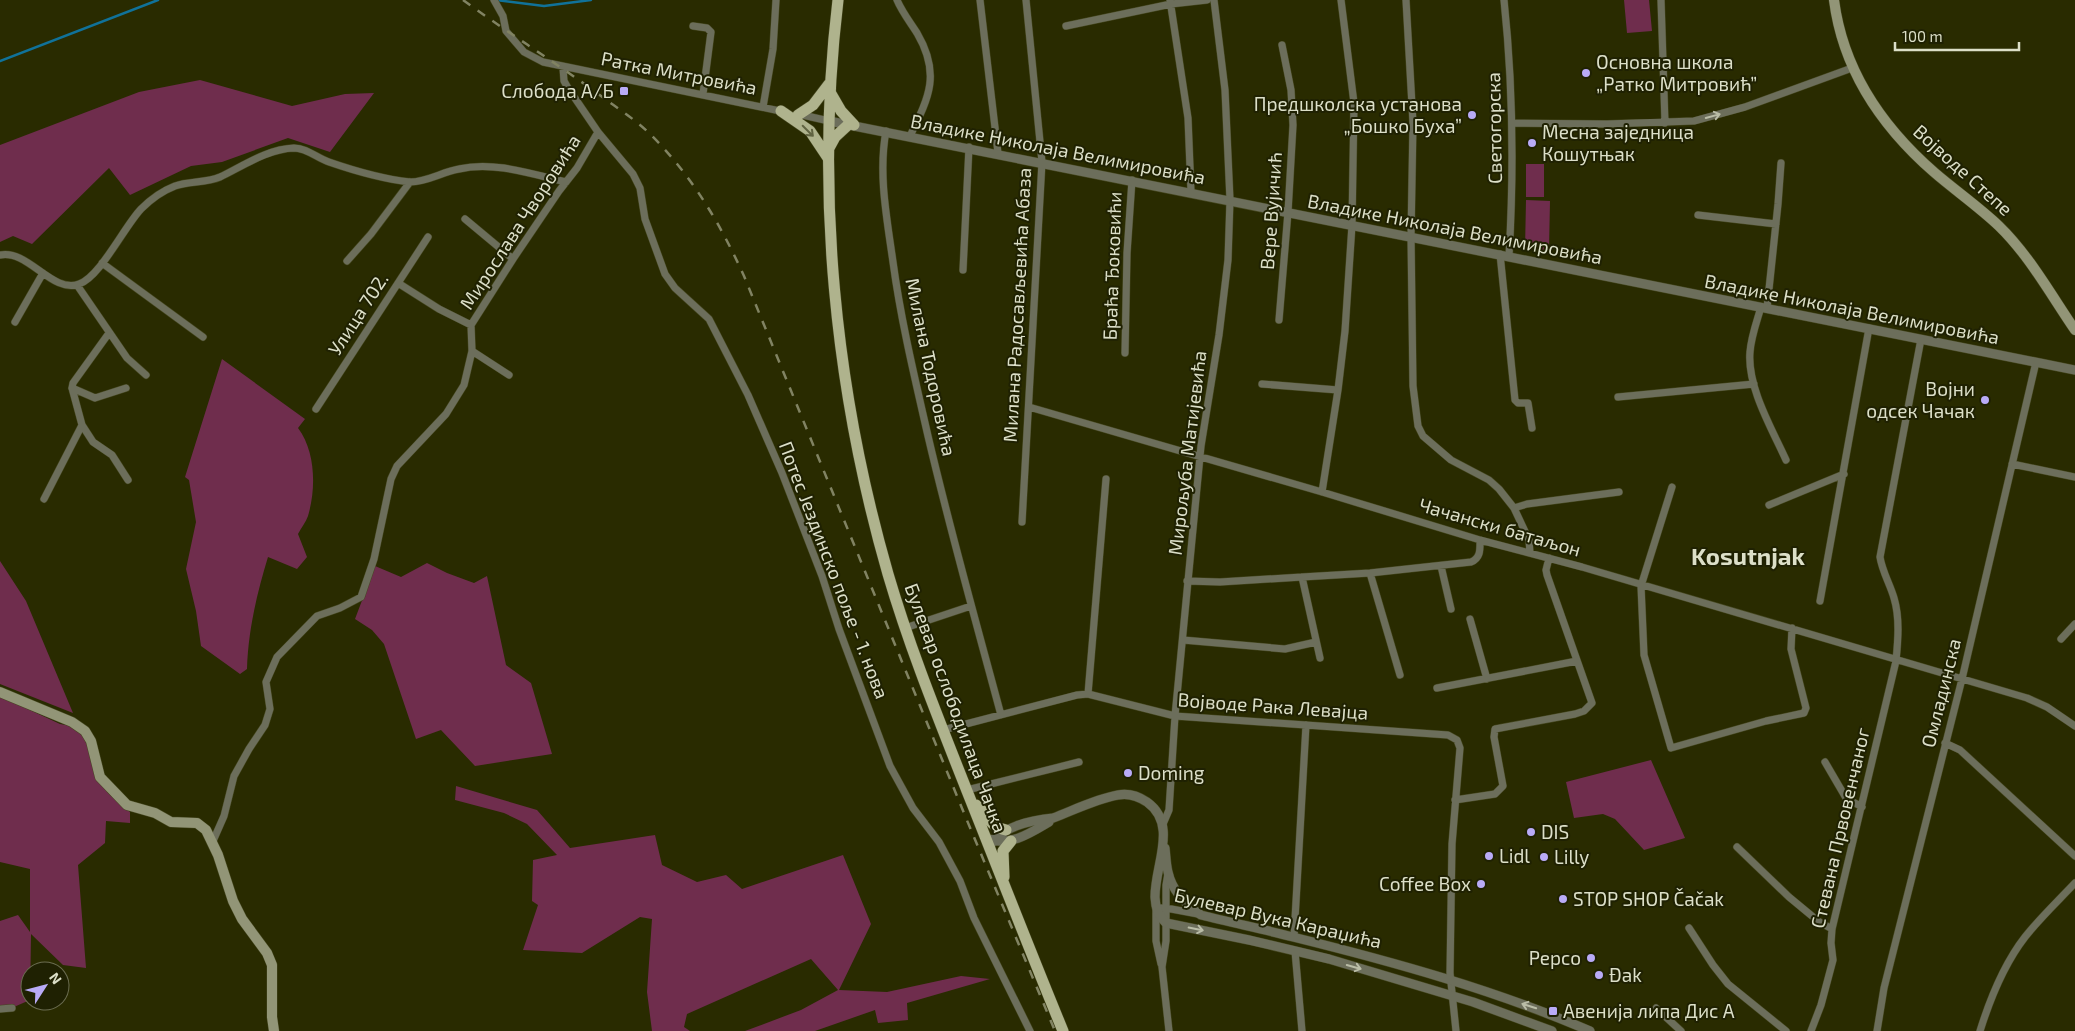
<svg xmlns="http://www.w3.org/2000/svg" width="2075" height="1031" font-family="'Exo 2',sans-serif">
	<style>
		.green { fill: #6f2d4d }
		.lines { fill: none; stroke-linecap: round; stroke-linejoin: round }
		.stream { stroke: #107299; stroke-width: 2.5 }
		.minor-casing { stroke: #464820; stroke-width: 8 }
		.tertiary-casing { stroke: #464820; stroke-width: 10 }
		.secondary-casing { stroke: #464820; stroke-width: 11 }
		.primary-casing { stroke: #464820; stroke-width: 12 }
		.minor { stroke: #6c6e5b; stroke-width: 7 }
		.tertiary { stroke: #6c6e5b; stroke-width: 9 }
		.secondary { stroke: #929577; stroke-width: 10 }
		.primary { stroke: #afb38d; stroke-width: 11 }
		.rail { stroke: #818362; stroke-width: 2.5; stroke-dasharray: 9 9; stroke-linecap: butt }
		.oneway { stroke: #babda7 }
		.oneway2 { stroke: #606341 }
		.poi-dot { fill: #b9abf7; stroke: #1f2102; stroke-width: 2 }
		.labels { text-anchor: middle; stroke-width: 4; stroke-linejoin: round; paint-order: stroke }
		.poi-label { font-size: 19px; fill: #dcdfc8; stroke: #1f2102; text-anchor: start }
		.street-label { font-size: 19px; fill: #dcdfc8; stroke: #1f2102 }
		.district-label { font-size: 24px; font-weight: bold; fill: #dcdfc8; stroke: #1f2102 }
	</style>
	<rect width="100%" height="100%" fill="#292b00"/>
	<path class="green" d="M1624,0H1649L1652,31L1627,33Z
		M200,80L292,106L345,94L374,93L330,152L288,138L222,162L191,166L130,195L109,168L32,244L13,236L0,242V145L139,92Z
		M1526,164H1544V197H1526Z
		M1526,200L1550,201L1549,250L1525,249Z
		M222,359L305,419L298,428C316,452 316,489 308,516C306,522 301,528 298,534L307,557L297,569L268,557C257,593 248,631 247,669L240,674L201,646L196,611L186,569L196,522L189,480L185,477Z
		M0,561L26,601L73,713L0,684Z
		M427,563L447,573L474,583L487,576L506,665L531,683L552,754L475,766L441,730L416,739L384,644L372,630L355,619L375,566L401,577Z
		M0,696L60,724L84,728L93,769L108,793L130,812V823L106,821L105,843L78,865L86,968L63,965L31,934L30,1000L0,1013V921L18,915L30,932V869L0,862Z
		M1651,760L1685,838L1644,850L1615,819L1603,814L1574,818L1566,782Z
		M456,786L537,810L570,848L655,835L662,865L697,882L726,875L742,889L843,855L871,924L839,990L887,992L961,976L990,979L907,1003L908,1020L878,1023L875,1010L815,1031H745L801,1010L838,990L811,959L687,1014L684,1027L690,1031H652L647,992L652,919L640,917L582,953L523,950L538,905L532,901L533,860L557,855L527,824L504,813L455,800Z"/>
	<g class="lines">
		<path class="stream" d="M496,0L544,6L591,0
			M0,61L158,0"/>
		<g class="minor-casing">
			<path id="minor" d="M494,0L503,16L506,31L524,52L543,62L785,112
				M897,0C902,12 910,22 917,33C941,74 929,97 910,136
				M980,0L998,153
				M1170,0L1188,118L1191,192
				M1406,0L1413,123L1411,236L1413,386L1418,426L1423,436L1451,460L1489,480L1499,489L1514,508L1529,540L1530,553
				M1504,0C1513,85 1514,171 1509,256
				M1661,0L1665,123
				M693,26L707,28L711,32L703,94
				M1066,26L1171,4L1207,0
				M563,68L564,81L568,88L598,132L633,174L640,188L645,219L665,274L675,288L709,319L748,395L782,473L822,576L839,629L890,766L913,808L939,842L960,881L974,918L1030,1031
				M763,107L773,49L776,0
				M798,114L829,121
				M1512,123L1607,124L1694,121L1745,107L1852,68
				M886,131C878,174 887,219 893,262C901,321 915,379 928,436C950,530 976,622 1001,715
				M1698,215L1776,224
				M465,219L513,259
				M1500,254L1515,400L1518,403H1528L1532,428
				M0,255C28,249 52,294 79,284C100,277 124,227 141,209C151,199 162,191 175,186C190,181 206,183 220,177C243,166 267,149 294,148C307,148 317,158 329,162C355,171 383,179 410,182C427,182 442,172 459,169C494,161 532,174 566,182
				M347,261L371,234L410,182
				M102,263L203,337
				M963,270L969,147
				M398,283L439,309L471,325
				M77,285L127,358L146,375
				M1761,307C1757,321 1751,337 1750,352C1747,387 1772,429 1786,460
				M1767,308L1778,204L1781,163
				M1279,320L1288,212L1293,125L1291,90L1282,45
				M15,322L43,273
				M109,333L73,383L72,388L82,425L93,442L112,455L128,480
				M472,351L509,375
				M1125,353L1127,253L1132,180
				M1262,384L1338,390
				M72,388L95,398L126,388
				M1618,397L1754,384
				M1029,407L1322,492L1480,540L1582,567L2027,698L2047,707L2075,726
				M316,409L428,237
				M2012,464L2075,477
				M1106,479L1088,694L1175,716L1448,735L1457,740L1460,748L1452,844L1450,973L1456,1031
				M1672,487L1641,586L1644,655L1671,748L1766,721L1804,713L1806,708L1791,649L1792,628
				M1322,492L1338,390L1345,331L1352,225L1354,103L1341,0
				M44,499L82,425
				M1769,505L1844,474
				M1514,508L1527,504L1619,492
				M1022,522L1042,162L1026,0
				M1441,566L1451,609
				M1370,573L1400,675
				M1187,581L1220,582L1302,577
				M1820,601L1869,328
				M1470,619L1487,679
				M905,628L971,606
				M2061,639L2075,624
				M1183,640L1285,649L1316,642
				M1320,658L1302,577L1370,573L1471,562C1481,558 1480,549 1480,540
				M1437,688L1577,661
				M943,730L1077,695L1088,694
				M1945,743L1960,750L2075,856
				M1825,762L1846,798L1862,807
				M967,790L1079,762
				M1455,800L1495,794L1503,786L1494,737L1495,729L1575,714L1584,711L1592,703L1547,575L1546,570L1549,558
				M1163,824L1169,810L1175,716L1201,446L1219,335L1228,260L1230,200L1225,90L1214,0
				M213,841L224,816L234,776L249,749L265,725L270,709L266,682L277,657L317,616L340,608L361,597L374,559L391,479L397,466L446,414L464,385L472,351L471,325L513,259L559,191L577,168L598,132
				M1737,847L1789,897L1818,921L1832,929
				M1168,873L1166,885V941L1162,967L1169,1031
				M1689,928L1713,965L1728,984L1786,1031
				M1294,937L1306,725
				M1295,951L1302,1031
				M1161,964L1156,941V908H1166L1198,914
				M1656,1008L1681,1031
				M0,1009L12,1008
				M1811,1031L1821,1005L1833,960L1831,943L1832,929L1896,661C1898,640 1900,618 1894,598C1890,584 1882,571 1880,557L1921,339
				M1877,1031L1884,988L1962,679L2036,362
				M1980,1031C1990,999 2004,964 2025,937C2040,918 2058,901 2075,883"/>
		</g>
		<g class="tertiary-casing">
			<path id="tertiary" d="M829,121L2075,370
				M989,839C1010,847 1032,832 1049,822
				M989,848C998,827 1032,820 1053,818C1074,810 1096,799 1118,795C1128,793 1138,796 1147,802C1189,832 1133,894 1166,923L1249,940L1329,959L1473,1002L1552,1031
				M1165,848C1166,856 1166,864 1168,872C1172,890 1186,905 1201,915C1232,923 1263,929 1293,937C1394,962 1495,990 1590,1031"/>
		</g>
		<g class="secondary-casing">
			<path id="secondary" d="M1834,0C1843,70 1882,127 1935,173C1956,191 1979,207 1999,226C2029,255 2051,295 2075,330
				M0,692L72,722L85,731L91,741L100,777L127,805L155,813L171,822L197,823L206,830L218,855L233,901L242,919L267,953L272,965V1017L274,1031"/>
		</g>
		<g class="primary-casing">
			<path id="primary" d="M838,0C815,191 835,390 888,574C910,649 939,720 967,791C999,871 1030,951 1063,1031
				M830,92L841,111L854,125
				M781,111L810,131L828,158
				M798,115L813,105L829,84
				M829,148L835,137L849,124
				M976,805C988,814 990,828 1006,830
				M1004,877L1003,851L1011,841"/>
		</g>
		<use href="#minor" class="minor"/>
		<use href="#tertiary" class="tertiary"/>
		<use href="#secondary" class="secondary"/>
		<use href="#primary" class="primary"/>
		<path class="rail" d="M463,0C507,32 553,61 597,93C614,106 632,117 648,132C691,174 720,223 744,276L966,818L1055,1031"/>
	</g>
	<defs><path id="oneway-shaft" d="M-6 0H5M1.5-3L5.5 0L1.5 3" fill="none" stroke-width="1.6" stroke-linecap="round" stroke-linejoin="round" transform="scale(1.25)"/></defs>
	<g class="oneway">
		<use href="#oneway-shaft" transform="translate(1713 116) rotate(-15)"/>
		<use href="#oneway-shaft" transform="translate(1196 929) rotate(11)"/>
		<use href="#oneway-shaft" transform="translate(1354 967) rotate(16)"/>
		<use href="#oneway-shaft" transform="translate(1529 1006) rotate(-162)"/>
	</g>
	<use class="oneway2" href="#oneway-shaft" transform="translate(808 131) rotate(45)"/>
	<g class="poi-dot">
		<circle cx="1586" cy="73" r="5"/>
		<rect x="619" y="86" width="10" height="10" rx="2.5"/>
		<circle cx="1472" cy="115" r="5"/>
		<circle cx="1532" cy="143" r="5"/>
		<circle cx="1985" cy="400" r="5"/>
		<circle cx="1128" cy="773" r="5"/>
		<circle cx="1531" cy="832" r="5"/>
		<circle cx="1489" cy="856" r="5"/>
		<circle cx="1544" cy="857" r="5"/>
		<circle cx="1481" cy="884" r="5"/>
		<circle cx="1563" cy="899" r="5"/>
		<circle cx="1591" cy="958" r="5"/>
		<circle cx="1599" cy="975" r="5"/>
		<rect x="1548" y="1006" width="10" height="10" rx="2.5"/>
	</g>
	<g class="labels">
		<g class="poi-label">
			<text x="1596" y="69">Основна школа<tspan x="1596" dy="22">„Ратко Митровић”</tspan></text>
			<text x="614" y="98" text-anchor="end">Слобода А/Б</text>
			<text x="1462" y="111" text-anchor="end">Предшколска установа<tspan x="1462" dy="22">„Бошко Буха”</tspan></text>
			<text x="1542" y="139">Месна заједница<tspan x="1542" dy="22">Кошутњак</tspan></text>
			<text x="1975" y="396" text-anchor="end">Војни<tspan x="1975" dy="22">одсек Чачак</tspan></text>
			<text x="1138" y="780">Doming</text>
			<text x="1541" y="839">DIS</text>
			<text x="1499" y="863">Lidl</text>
			<text x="1554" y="864">Lilly</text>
			<text x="1471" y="891" text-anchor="end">Coffee Box</text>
			<text x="1573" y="906">STOP SHOP Čačak</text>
			<text x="1581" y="965" text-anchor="end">Pepco</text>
			<text x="1609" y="982">Đak</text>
			<text x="1563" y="1018">Авенија липа Дис А</text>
		</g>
		<g class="street-label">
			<text transform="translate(679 73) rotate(11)" y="7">Ратка Митровића</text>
			<text transform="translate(1494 128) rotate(-91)" y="7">Светогорска</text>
			<text transform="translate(1058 149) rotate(11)" y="7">Владике Николаја Велимировића</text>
			<text transform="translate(1963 170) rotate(42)" y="7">Војводе Степе</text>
			<text transform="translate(1271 211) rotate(-86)" y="7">Вере Вујичић</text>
			<text transform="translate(520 222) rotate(-57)" y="7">Мирослава Чворовића</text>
			<text transform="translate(1455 229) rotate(11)" y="7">Владике Николаја Велимировића</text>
			<text transform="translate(1112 266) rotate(-88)" y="7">Браћа Ђоковићи</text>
			<text transform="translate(1017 305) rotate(-87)" y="7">Милана Радосављевића Абаза</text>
			<text transform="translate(1852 309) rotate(11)" y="7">Владике Николаја Велимировића</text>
			<text transform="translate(358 314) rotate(-57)" y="7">Улица 702.</text>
			<text transform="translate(931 367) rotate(78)" y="7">Милана Тодоровића</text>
			<text transform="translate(1187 453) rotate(-83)" y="7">Мирољуба Матијевића</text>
			<text transform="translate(1500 527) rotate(16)" y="7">Чачански батаљон</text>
			<text transform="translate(834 570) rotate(69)" y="7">Потес Јездинско поље - 1. нова</text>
			<text transform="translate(1941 693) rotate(-76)" y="7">Омладинска</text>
			<text transform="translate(1273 706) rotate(4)" y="7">Војводе Рака Левајца</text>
			<text transform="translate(956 708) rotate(70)" y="7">Булевар ослободилаца Чачка</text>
			<text transform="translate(1840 828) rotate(-77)" y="7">Стевана Првовенчаног</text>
			<text transform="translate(1278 918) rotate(13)" y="7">Булевар Вука Караџића</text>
		</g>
		<g class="district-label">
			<text x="1748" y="565">Kosutnjak</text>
		</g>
	</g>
	<g transform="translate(45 986) rotate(54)"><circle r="24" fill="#1f2102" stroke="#6b6d51"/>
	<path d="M0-4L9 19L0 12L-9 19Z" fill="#b9abf7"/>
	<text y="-8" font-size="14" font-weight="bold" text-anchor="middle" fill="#dcdfc8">N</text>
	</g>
	<path d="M1895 42v8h124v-8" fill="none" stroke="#dcdfc8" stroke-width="2.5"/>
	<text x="1902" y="42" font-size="15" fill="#dcdfc8" stroke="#1f2102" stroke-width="4" paint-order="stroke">100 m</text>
</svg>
